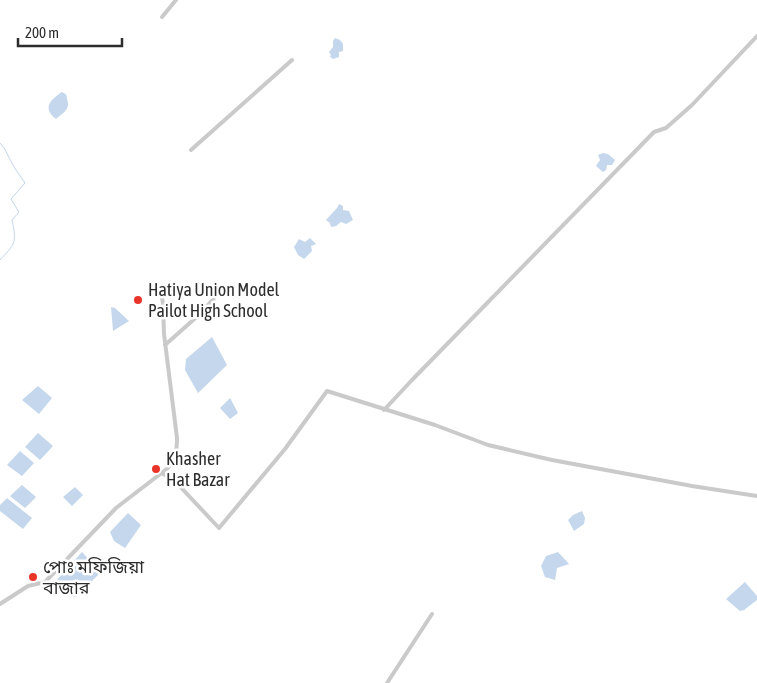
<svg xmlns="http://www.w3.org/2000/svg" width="757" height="683" font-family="'Asap Condensed','Noto Sans Bengali',sans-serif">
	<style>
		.water { fill: #c4d7ec }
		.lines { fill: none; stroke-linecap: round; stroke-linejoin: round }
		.stream { stroke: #c4d7ec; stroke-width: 1 }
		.minor { stroke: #cacaca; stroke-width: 4 }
		.poi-dot { fill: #e93529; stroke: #fff; stroke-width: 2 }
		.labels { text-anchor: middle; stroke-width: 5; stroke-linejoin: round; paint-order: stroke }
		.poi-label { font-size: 18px; fill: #2d2d2d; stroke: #fff; text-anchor: start }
	</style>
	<rect width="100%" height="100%" fill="#fff"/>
	<path class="water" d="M335,38L340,40L343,44V51L339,52V57L333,59L330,57L331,55L329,52L333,47V41Z
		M62,92C67,95 66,93 67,99C71,109 63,113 56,119C42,108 50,100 62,92Z
		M603,153L608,154L615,160L612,165H607L606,170L603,172L596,166L600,160L598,155Z
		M339,204L343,206V210L349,211L353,220L346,224L341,222L336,226L331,227L330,223L326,220L337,208Z
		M310,238L316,244L311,246L312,251L304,259L298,255L294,247L299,239L305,242Z
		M111,307L115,308L129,321L113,331Z
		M212,337L227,365L198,393L185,370L186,359Z
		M38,386L52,398L39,414L22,400Z
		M230,398L238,413L230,419L220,408Z
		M38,433L53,446L40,460L25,447Z
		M20,451L34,463L22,476L7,465Z
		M22,485L36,497L25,508L10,496Z
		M75,487L83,495L72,506L63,497Z
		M7,498L32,518L23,529L0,511V505Z
		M582,511L585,518L584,524L574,531L568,520L573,515Z
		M128,513L141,525L125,548L114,541L110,532Z
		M82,552L101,572L76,597L67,595L55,582Z
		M558,552L569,564L557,568L555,580L545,577L541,566L546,556Z
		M745,582L757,596V600L744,610L740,611L726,599Z"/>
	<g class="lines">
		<path class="stream" d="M0,143L4,148L14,167L25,183L11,199L19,212L12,220C17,243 15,244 0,260"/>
		<path class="minor" d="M162,17L176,0
			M191,150L292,60
			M165,345L200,314L216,296
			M384,410L412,380L654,132L666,128L692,105L757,36
			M161,473L173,479L219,528L285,449L327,391L435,425L488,445L552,460L692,486L757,496
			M0,604L28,586L45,582L116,508L168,468C176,456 177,451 177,438L164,334L163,303L160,287
			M387,683L432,614"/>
	</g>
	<g class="poi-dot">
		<circle cx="138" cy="300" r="5"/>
		<circle cx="156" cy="469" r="5"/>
		<circle cx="33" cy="577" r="5"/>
	</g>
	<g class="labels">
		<g class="poi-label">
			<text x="148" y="296">Hatiya Union Model<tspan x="148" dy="21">Pailot High School</tspan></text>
			<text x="166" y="465">Khasher<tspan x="166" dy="21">Hat Bazar</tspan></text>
			<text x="43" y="573">পোঃ মফিজিয়া<tspan x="43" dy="21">বাজার</tspan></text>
		</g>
	</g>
	<path d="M18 38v8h104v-8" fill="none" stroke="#2d2d2d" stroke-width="2.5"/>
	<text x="25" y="38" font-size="15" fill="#2d2d2d" stroke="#ffffff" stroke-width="4" paint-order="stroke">200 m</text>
</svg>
